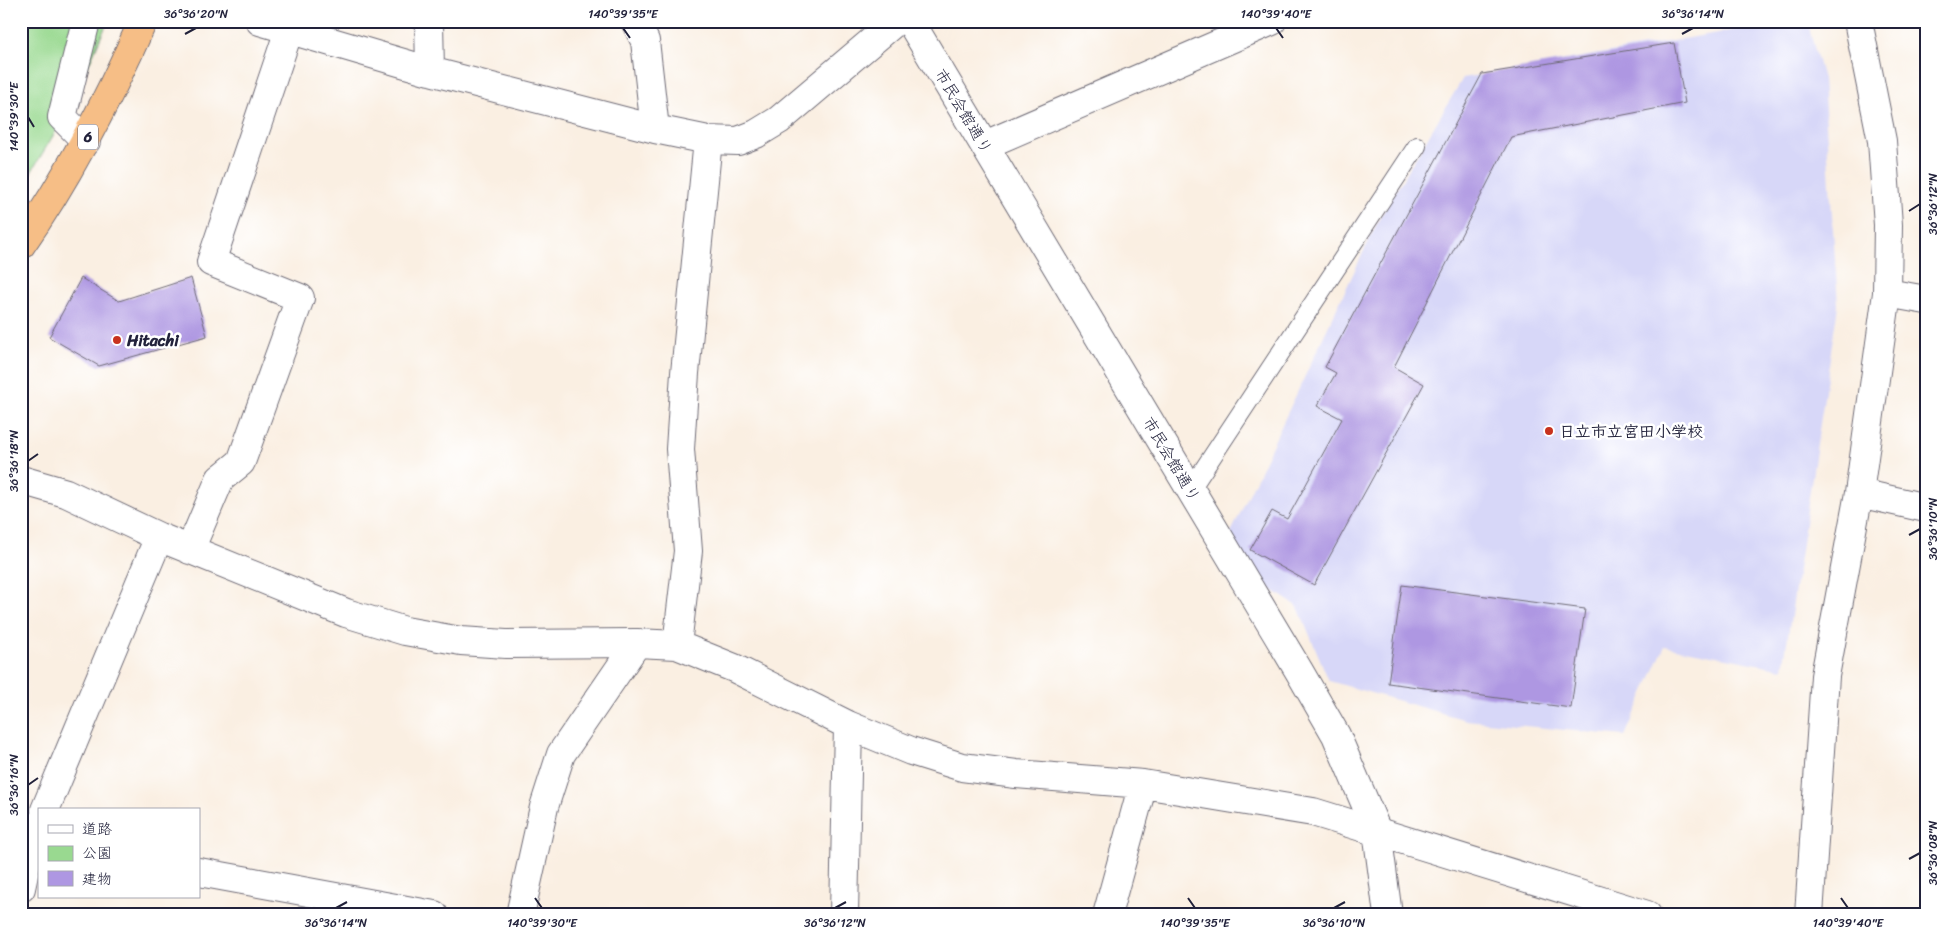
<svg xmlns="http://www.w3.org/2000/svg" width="1947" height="936" font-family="Sriracha,'Klee One',sans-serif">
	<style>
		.built { fill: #d7d7f8 }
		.green { fill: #99d990; stroke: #5e7e66 }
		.building { fill: #ae97e2 }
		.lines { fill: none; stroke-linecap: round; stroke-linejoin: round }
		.service-casing { stroke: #6e6a75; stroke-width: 20 }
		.minor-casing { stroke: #6e6a75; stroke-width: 30 }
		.tertiary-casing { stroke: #6e6a75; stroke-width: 30 }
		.trunk-casing { stroke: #6e6a75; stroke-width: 30 }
		.service { stroke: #fff; stroke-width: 18 }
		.minor { stroke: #fff; stroke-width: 28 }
		.tertiary { stroke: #fff; stroke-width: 28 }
		.trunk { stroke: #f6be86; stroke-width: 28 }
		.ticks { fill: none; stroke: #22223b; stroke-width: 2 }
		.poi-dot { fill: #c8321e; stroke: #fff; stroke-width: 2 }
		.labels { text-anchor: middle; stroke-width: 5; stroke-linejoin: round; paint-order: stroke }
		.shield { fill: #fff; stroke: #646476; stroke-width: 1 }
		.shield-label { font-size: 15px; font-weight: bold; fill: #22223b }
		.street-label { font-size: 16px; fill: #22223b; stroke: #fff }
		.poi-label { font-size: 16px; font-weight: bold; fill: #22223b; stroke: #fff; text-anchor: start }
		.neatline { fill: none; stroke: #22223b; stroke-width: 2 }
		.ticks-label { font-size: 12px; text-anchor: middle; fill: #22223b }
	</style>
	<rect width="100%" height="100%" fill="#fff"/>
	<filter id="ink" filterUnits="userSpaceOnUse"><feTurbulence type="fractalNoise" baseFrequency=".02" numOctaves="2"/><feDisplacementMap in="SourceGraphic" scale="10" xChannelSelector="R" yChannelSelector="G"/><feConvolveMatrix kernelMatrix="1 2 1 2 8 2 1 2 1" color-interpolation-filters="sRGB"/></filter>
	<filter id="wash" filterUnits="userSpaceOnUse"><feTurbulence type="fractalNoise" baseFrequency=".0096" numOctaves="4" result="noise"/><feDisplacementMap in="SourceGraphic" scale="20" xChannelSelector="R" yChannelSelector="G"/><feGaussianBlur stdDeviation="1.12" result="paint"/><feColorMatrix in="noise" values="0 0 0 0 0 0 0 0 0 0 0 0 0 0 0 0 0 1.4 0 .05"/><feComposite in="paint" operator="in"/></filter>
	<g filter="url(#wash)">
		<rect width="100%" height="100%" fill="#faefe2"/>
		<path class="built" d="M1785,21H1807L1823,79L1838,305L1783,669L1665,646L1625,736L1466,720L1329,681L1298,607L1220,556L1378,221L1463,78Z"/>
		<path class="green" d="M21,21H108L68,111L21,189Z"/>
		<g id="blocks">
			<path class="building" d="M1674,43L1685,103L1511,137L1394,367L1424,384L1314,585L1250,550L1272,511L1287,519L1342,419L1317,406L1336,373L1325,367L1482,74Z
				M81,278L119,301L191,278L207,336L99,366L49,337Z
				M1402,585L1585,609L1571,708L1388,683Z"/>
		</g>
	</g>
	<g filter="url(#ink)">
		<use href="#blocks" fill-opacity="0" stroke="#6e6a75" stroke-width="1"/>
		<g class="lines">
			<g class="service-casing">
				<path id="service" d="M1190,490L1417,146"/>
			</g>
			<g class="minor-casing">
				<path id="minor" d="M86,21L62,117L86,141
					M260,21L430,71L655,129L708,140L738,141L756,134L779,120L896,21
					M429,21L430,71
					M635,21L645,41L655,129
					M985,145L1272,21
					M1887,293L1926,300
					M21,480L66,493L159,537L346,613L405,631L461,641L506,644L637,643L677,645L734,668L848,725L911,751L962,767L1016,774L1143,784L1313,812L1647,915
					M1859,493L1926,508
					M190,550L220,479L241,462L300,298L211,262L289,30
					M677,645L688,551L680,449L685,373L708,140
					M45,810L159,537
					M199,872L434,915
					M21,888L31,842L39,824
					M520,915L544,807L561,754L637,643
					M844,915L848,725
					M1107,915L1143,784
					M1809,915L1825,676L1859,493L1887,293L1888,225L1882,141L1858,21"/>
			</g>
			<g class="tertiary-casing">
				<path id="tertiary" d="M910,21L1299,671L1336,735L1377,831L1388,915"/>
			</g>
			<g class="trunk-casing">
				<path id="trunk" d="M21,245C70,175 108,100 143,21"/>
			</g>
			<use href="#service" class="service"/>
			<use href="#minor" class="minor"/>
			<use href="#tertiary" class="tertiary"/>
			<use href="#trunk" class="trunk"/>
		</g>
	</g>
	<path class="ticks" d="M623,28L630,38M1276,28L1283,38M185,34L196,28M1682,34L1693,28M28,117L34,127M1909,211L1920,204M28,461L38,454M1909,535L1920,529M28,785L38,778M1909,859L1920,853M535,898L542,908M1188,898L1195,908M1841,898L1848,908M336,908L347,902M835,908L846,902M1334,908L1345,902"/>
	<g class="poi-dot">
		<circle cx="117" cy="340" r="5"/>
		<circle cx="1549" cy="431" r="5"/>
	</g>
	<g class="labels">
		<rect class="shield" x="78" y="124.5" width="20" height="25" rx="4"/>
		<g class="shield-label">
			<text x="88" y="142">6</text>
		</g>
		<g class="street-label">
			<text transform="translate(964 111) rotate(59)" y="6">市民会館通り</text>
			<text transform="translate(1172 459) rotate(59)" y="6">市民会館通り</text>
		</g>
		<g class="poi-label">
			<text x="127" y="346">Hitachi</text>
			<text x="1559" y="437">日立市立宮田小学校</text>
		</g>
	</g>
	<rect width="1947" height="936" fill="none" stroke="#fff" stroke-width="55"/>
	<rect x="38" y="808" width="162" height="90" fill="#ffffff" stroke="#a7a7b1"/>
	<rect x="48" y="825" width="25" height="8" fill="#ffffff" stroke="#a7a7b1"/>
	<text x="82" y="834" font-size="15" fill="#22223b">道路</text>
	<rect x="48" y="846" width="25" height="15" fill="#99d990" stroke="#a7a7b1"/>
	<text x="82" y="858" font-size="15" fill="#22223b">公園</text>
	<rect x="48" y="871" width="25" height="15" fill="#ae97e2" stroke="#a7a7b1"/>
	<text x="82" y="884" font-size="15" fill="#22223b">建物</text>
	<rect x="28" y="28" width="1892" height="880" class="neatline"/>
	<g class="ticks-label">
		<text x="196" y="18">36°36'20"N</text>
		<text x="623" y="18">140°39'35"E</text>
		<text x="1276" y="18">140°39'40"E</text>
		<text x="1693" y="18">36°36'14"N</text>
		<text transform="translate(14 117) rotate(-90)" y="4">140°39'30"E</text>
		<text transform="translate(1933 204) rotate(-90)" y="4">36°36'12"N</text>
		<text transform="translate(14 461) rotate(-90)" y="4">36°36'18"N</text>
		<text transform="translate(1933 529) rotate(-90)" y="4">36°36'10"N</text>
		<text transform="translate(14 785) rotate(-90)" y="4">36°36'16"N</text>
		<text transform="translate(1933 853) rotate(-90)" y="4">36°36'08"N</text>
		<text x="336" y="927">36°36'14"N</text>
		<text x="542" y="927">140°39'30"E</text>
		<text x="835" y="927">36°36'12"N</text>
		<text x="1195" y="927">140°39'35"E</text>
		<text x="1334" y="927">36°36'10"N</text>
		<text x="1848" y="927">140°39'40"E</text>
	</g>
</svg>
